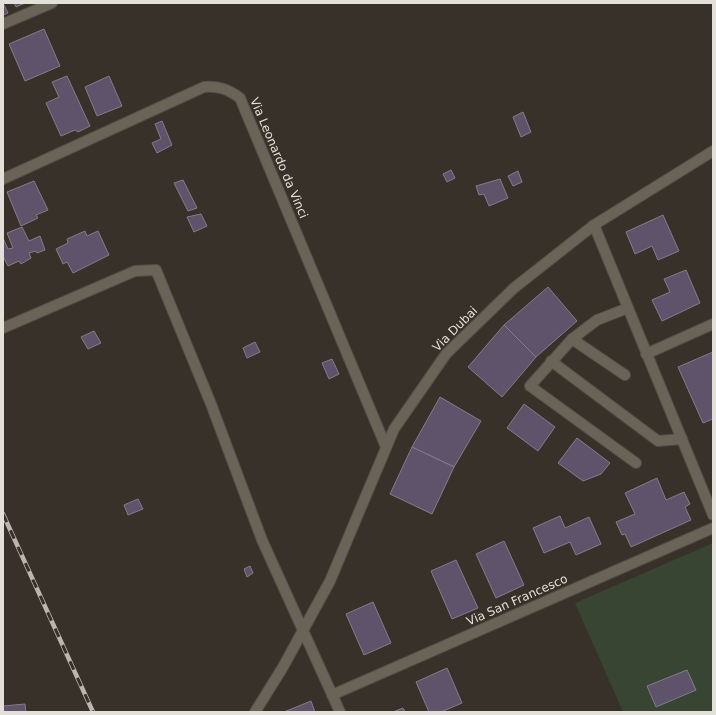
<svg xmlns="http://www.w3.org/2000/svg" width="716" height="715" font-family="'DejaVu Sans',sans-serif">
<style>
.green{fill:#374532}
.building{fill:#5f536c;stroke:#827d88}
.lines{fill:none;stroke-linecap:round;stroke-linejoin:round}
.minor-casing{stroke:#534d45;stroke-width:12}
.minor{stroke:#696358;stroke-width:10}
.rail-casing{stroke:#bab5af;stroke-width:4.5}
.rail{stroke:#383129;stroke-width:3;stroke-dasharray:9;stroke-linecap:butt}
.labels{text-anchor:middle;stroke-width:3;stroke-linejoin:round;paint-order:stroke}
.street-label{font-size:12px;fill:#e3dfd9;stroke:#383129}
</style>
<rect width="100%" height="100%" fill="#383129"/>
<polygon class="green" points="713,543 713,712 623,712 575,603"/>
<g class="building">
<polygon points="3,3 8,13 3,15"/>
<polygon points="14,3 25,3 16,7"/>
<polygon points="44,29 60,66 25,81 9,44"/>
<polygon points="67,76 90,126 78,132 75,130 61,136 46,103 59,97 52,82"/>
<polygon points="109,76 122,106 97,116 85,87"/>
<polygon points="523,112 531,132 521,137 513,117"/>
<polygon points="162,121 172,145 157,153 152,143 161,139 155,124"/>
<polygon points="451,170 455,178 447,182 443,174"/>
<polygon points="518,171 522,182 513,186 508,176"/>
<polygon points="500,179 508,198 489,206 484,194 479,195 476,186"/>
<polygon points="183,180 197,208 188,211 174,183"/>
<polygon points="34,181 48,210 36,215 38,218 21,226 7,192"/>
<polygon points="201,214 207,226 194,232 187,217"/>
<polygon points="663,215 679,251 658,260 652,246 635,254 626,232"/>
<polygon points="22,227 29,241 40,236 45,250 37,253 36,251 29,253 31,258 21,264 19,261 8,266 3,256 3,238 8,249 13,248 7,233"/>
<polygon points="85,231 87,236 98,231 109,255 73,273 67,262 63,264 56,249 68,243 67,239"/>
<polygon points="686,270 700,303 662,321 652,300 670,292 664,279"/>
<polygon points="548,287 577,321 536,357 504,325"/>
<polygon points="504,325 536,357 502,397 468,367"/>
<polygon points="94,331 101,343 88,349 81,337"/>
<polygon points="255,342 260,352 247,358 243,348"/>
<polygon points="713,352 713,419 703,423 678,367"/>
<polygon points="332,359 339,374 329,379 322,363"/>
<polygon points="440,397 481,421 454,467 412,447"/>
<polygon points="524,404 555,427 538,451 507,428"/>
<polygon points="577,438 610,463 601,474 583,481 558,463"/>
<polygon points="412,447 454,467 432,514 390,494"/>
<polygon points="657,478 666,500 684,492 690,504 685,507 691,520 631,547 625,534 622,535 616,522 635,514 625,493"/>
<polygon points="138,499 143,509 128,515 124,505"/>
<polygon points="560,516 565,528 589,517 601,544 576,555 570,542 544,553 533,528"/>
<polygon points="504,541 524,585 496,598 476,554"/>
<polygon points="456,560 478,608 452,619 431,571"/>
<polygon points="250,566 253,573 247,577 244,569"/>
<polygon points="373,602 391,643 364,655 346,614"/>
<polygon points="447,668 462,703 441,712 429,712 416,682"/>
<polygon points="687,670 696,690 656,707 647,686"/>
<polygon points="311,701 315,712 284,712"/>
<polygon points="25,704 26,712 3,712 3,706"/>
<polygon points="403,708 405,712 393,712"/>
</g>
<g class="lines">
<defs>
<g id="minor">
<polyline points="3,24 52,3"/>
<path d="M 3,179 L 204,87 C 219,86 228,89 240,98 L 386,447"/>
<polyline points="594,225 713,515"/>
<polyline points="628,308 597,320 572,339 530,386 636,463"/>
<polyline points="3,328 135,271 156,270 211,404 262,540 340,712"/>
<polyline points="572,339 625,375"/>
<polyline points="646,354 713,324"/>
<polyline points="551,361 658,441 682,439"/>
<polyline points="332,695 713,528"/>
<polyline points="255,712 283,667 330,581 394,429 446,354 514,288 594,225 713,151"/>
</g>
</defs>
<use href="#minor" class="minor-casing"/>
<use href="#minor" class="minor"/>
<defs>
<polyline id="rail" points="3,514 93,712"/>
</defs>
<use href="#rail" class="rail-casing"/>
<use href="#rail" class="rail"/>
</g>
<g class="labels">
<g class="street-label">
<text transform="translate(279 158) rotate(67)" y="4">Via Leonardo da Vinci</text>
<text transform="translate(455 329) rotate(-45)" y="4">Via Dubai</text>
<text transform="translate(517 600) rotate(-24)" y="4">Via San Francesco</text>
</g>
</g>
<rect width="716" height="715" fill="none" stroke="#e3dfd9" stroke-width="8"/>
</svg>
